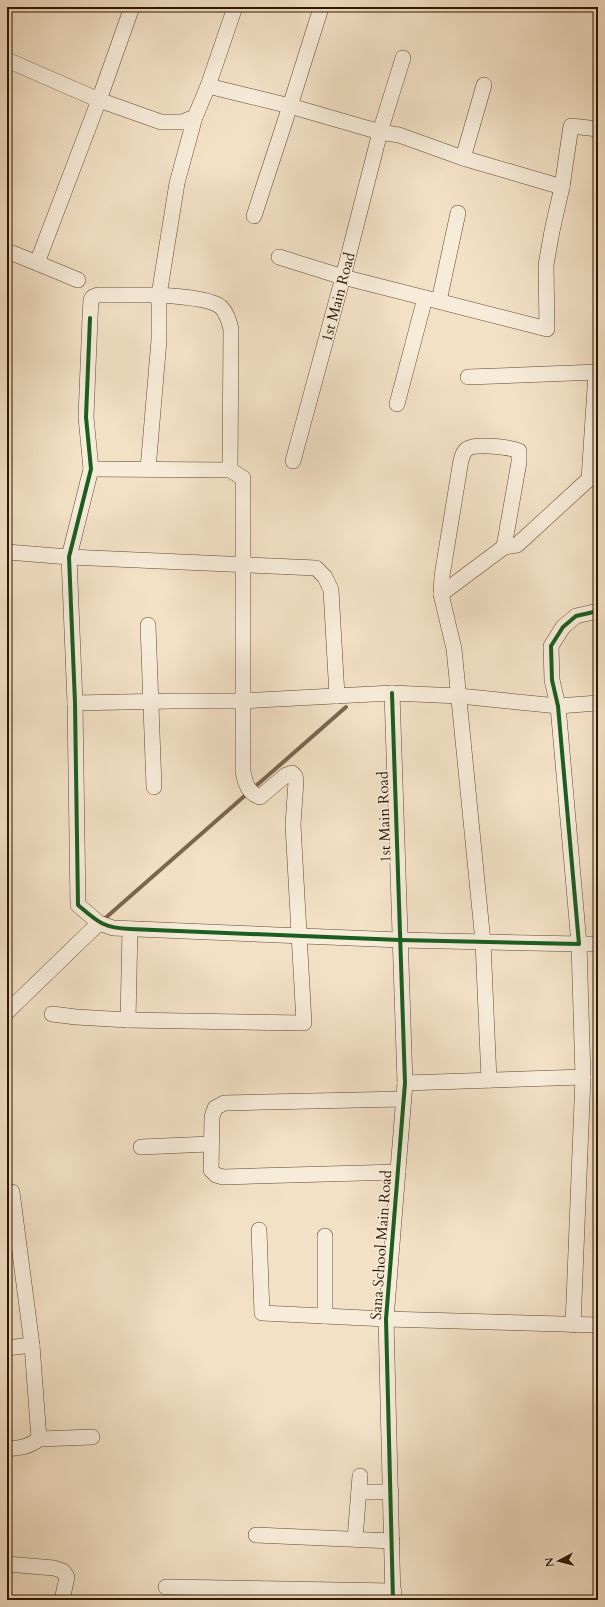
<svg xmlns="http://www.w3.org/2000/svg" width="605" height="1607" font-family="Cardo,serif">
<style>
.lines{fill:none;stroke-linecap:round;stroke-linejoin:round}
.stream{stroke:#7b664f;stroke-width:4}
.minor-casing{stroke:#5e4932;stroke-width:16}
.minor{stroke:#f7ecda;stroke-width:15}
.cycleway-casing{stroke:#f7ecda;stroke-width:6}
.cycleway{stroke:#1b5e20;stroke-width:4}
.labels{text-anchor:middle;stroke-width:3;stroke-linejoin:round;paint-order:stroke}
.street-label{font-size:15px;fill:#2c1600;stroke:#f7ecda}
</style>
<rect width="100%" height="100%" fill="#f3e1c6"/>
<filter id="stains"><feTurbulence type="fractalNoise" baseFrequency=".005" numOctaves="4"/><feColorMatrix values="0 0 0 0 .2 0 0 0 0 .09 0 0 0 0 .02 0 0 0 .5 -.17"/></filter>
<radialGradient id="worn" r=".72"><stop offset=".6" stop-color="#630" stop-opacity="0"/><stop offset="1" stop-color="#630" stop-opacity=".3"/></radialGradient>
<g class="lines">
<polyline class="stream" points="102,921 346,707"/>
<defs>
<g id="minor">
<polyline points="7,60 99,100 161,122 182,122 195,117 208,86 290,106 380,132 399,135 463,158 562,187 571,126 598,129"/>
<polyline points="208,86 235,7"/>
<path d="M 195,117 L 177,183 L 159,295 C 173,296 211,298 221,307 C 227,313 229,321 231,329 L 230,470"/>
<polyline points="463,158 484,85"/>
<polyline points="254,216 290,106 320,11"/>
<polyline points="7,251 37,263 78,280"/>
<polyline points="279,257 343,277 547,329 546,265 552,231 562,187"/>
<polyline points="37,263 99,100 132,7"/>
<polyline points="439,301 458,213"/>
<polyline points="468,377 598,372"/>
<polyline points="397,404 425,298"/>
<polyline points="293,461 343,277 380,132 403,58"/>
<path d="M 91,469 L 230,470 L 243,478 L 243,771 C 245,783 248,793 260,797 L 286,775 L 292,773 L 295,776 L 296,781 L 293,825 L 304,1023 L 128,1020 L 130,929"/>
<polyline points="148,469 159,340 159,295 98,295 93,297 91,300 90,318 86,417 91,469 69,557 75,703 78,905 99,923 113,928 400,940 579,944 558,706 552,680 551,646 563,627 576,616 598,611"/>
<polyline points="7,552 69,557 316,568 325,577 331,590 337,696"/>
<polyline points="441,594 504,547 517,545 589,479 596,373"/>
<polyline points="148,625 154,787"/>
<polyline points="392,693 405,1083 386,1319 393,1600"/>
<polyline points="75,703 171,701 242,701 392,693 459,696 558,706 598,703"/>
<polyline points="7,1012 99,923"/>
<polyline points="52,1014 76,1017 128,1020"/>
<path d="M 489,1080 L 483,942 L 454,649 L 441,594 L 442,576 L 460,466 C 461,460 462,453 467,449 C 476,443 509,447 519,451 L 519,462 L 504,547"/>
<polyline points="405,1083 583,1077 579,944 598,944"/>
<polyline points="141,1147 210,1144"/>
<polyline points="398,1172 223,1177 216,1175 211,1170 212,1117 215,1108 224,1103 403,1099"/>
<polyline points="12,1192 32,1345 39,1439 92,1437"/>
<polyline points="259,1230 262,1313 386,1319 598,1325"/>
<polyline points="325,1316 325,1236"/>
<polyline points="573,1325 583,1077"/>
<polyline points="7,1348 32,1345"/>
<path d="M 7,1449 C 20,1448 29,1447 39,1439"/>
<polyline points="359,1492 391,1492"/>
<polyline points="256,1535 392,1541"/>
<polyline points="355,1539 360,1476"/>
<polyline points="7,1564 54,1568 63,1571 67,1577 62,1600"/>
<polyline points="166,1587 394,1591"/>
</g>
</defs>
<use href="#minor" class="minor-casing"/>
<use href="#minor" class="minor"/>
<defs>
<g id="cycleway">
<path d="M 90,318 L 86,417 L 91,469 L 69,557 L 75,703 L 78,905 C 98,922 103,928 130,929 L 400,940 L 579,944 L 558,706 L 552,680 L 551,646 L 563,627 L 576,616 L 598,611"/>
<polyline points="392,693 405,1083 386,1319 393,1600"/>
</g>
</defs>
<use href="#cycleway" class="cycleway-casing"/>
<use href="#cycleway" class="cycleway"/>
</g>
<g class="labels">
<g class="street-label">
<text transform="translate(338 297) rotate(-75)" y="5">1st Main Road</text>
<text transform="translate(384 817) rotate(-92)" y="5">1st Main Road</text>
<text transform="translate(381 1245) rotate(-86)" y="5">Sana School Main Road</text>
</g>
</g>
<rect width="605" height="1607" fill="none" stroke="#f3e1c6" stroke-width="24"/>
<rect x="8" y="8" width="589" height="1591" fill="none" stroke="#2c1600" stroke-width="2"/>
<rect x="12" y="12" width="581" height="1583" fill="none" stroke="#2c1600"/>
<g transform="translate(559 1561) rotate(263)" stroke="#f7ecda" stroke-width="3" paint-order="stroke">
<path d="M0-3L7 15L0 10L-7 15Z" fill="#2c1600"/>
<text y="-6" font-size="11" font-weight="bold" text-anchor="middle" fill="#2c1600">N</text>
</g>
<rect width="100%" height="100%" filter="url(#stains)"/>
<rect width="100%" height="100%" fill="url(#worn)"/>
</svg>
